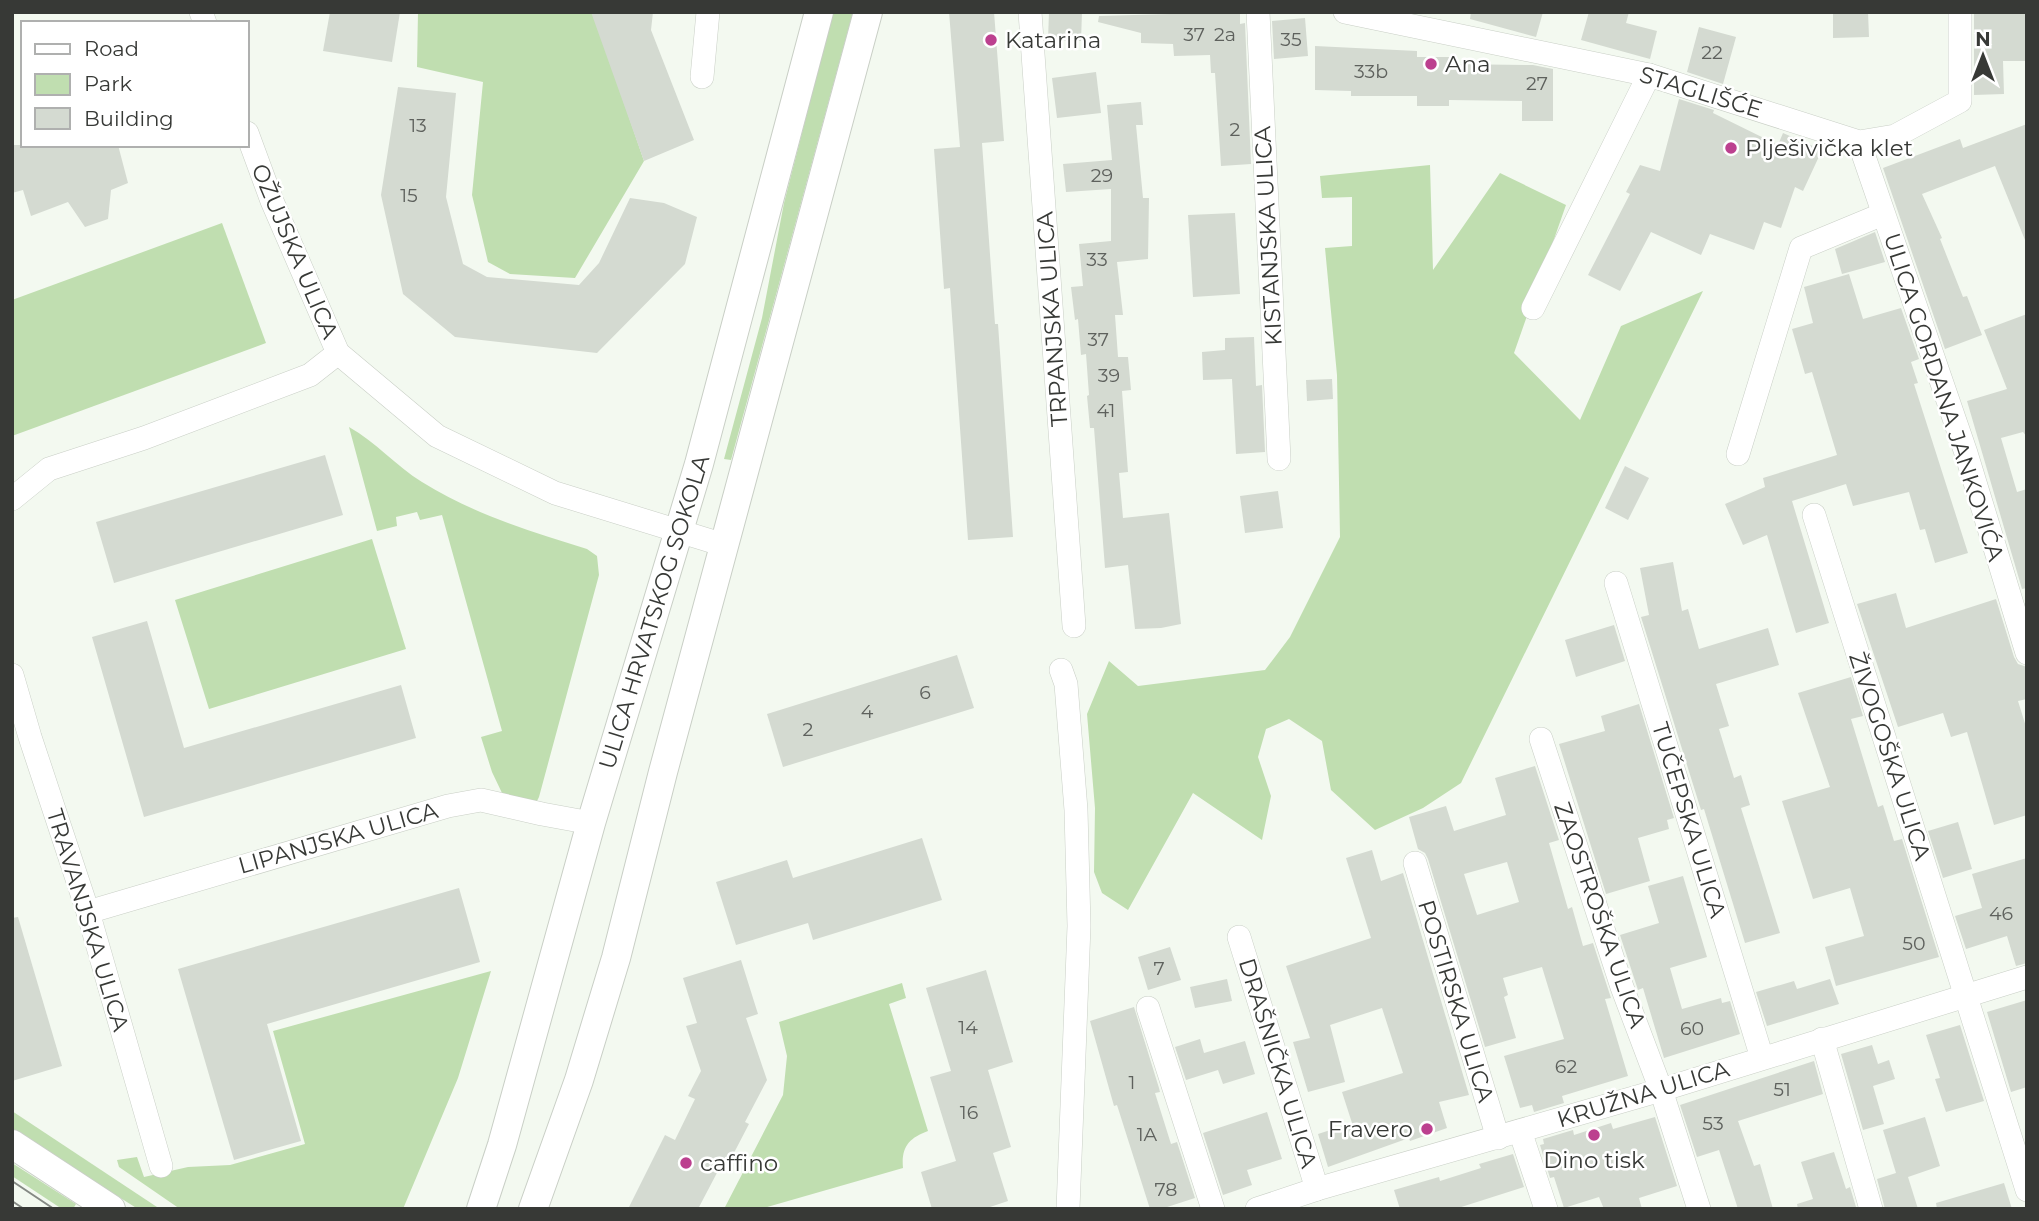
<svg xmlns="http://www.w3.org/2000/svg" width="2039" height="1221" font-family="Montserrat,sans-serif">
<style>
.green{fill:#c0deb0}
.building{fill:#d4dad1;fill-rule:evenodd}
.lines{fill:none;stroke-linecap:round;stroke-linejoin:round}
.minor-casing{stroke:#c9cfc6;stroke-width:24}
.tertiary-casing{stroke:#c9cfc6;stroke-width:30}
.minor{stroke:#fff;stroke-width:23}
.tertiary{stroke:#fff;stroke-width:28}
.tram{stroke:#858984;stroke-width:2}
.poi-dot{fill:#bc408f;stroke:#fff;stroke-width:2.5}
.labels{text-anchor:middle;stroke-width:5;stroke-linejoin:round;paint-order:stroke}
.number-label{font-size:19px;fill:#5e615d}
.poi-label{font-size:23px;fill:#373936;stroke:#fff;text-anchor:start}
.street-label{font-size:23px;fill:#373936;stroke:#fff}
</style>
<rect width="100%" height="100%" fill="#f3f9f0"/>
<g class="green">
<polygon points="418,12 593,12 644,161 575,278 510,274 488,262 472,195 483,82 417,67"/>
<polygon points="833,12 853,12 731,460 724,459 762,318 784,203"/>
<polygon points="1430,165 1433,270 1500,173 1566,205 1514,353 1580,420 1621,326 1703,291 1461,783 1423,808 1375,830 1331,790 1322,741 1289,719 1266,729 1258,757 1271,796 1262,840 1193,793 1128,910 1102,893 1094,872 1095,808 1087,714 1109,661 1138,686 1265,670 1290,637 1340,537 1337,375 1325,248 1352,246 1352,197 1322,198 1320,176"/>
<polygon points="222,223 266,343 12,436 12,300"/>
<path d="M 349,427 C 376,442 396,466 422,482 C 473,514 530,531 587,549 L 597,556 L 599,575 L 539,797 L 535,805 L 502,793 L 492,772 L 481,737 L 502,731 L 442,515 L 420,520 L 417,512 L 396,517 L 397,526 L 377,531 Z"/>
<polygon points="372,539 406,649 209,709 175,600"/>
<polygon points="491,971 458,1078 403,1209 180,1209 119,1167 117,1160 137,1157 144,1177 188,1167 230,1165 305,1144 273,1031"/>
<path d="M 902,983 L 906,998 L 889,1004 L 928,1131 C 909,1138 901,1147 903,1168 L 760,1209 L 724,1209 L 783,1095 L 787,1056 L 779,1022 Z"/>
<polygon points="12,1111 160,1209 138,1209 22,1136 12,1129"/>
<polygon points="12,1163 76,1204 73,1209 62,1209 12,1176"/>
</g>
<g class="building">
<polygon points="330,12 400,12 392,62 323,51"/>
<polygon points="591,12 653,12 651,30 694,140 644,161"/>
<polygon points="949,12 994,12 1004,141 982,143 995,324 998,324 1013,537 968,540 950,288 944,289 934,149 960,147"/>
<polygon points="1049,12 1082,12 1081,41 1048,40"/>
<polygon points="1240,12 1240,24 1245,23 1251,164 1221,166 1215,73 1211,73 1210,55 1174,56 1173,44 1141,43 1141,33 1098,22 1099,16"/>
<polygon points="1471,12 1543,12 1536,37 1470,19"/>
<polygon points="1589,12 1629,12 1626,23 1657,31 1650,59 1581,40"/>
<polygon points="1833,12 1868,12 1869,37 1833,38"/>
<polygon points="1974,12 2027,12 2027,61 2003,61 2004,94 1974,95"/>
<polygon points="1305,18 1308,56 1274,59 1272,21"/>
<polygon points="1699,27 1736,37 1723,84 1687,72"/>
<polygon points="1315,46 1417,51 1417,57 1450,57 1450,64 1533,65 1553,69 1553,121 1522,121 1522,101 1449,100 1449,106 1417,106 1417,96 1351,96 1351,91 1315,90"/>
<polygon points="1096,72 1101,113 1057,118 1052,78"/>
<polygon points="398,87 456,93 446,197 463,264 487,277 579,285 599,263 630,198 664,203 697,217 685,264 597,353 455,337 403,294 381,195"/>
<polygon points="1679,99 1714,110 1713,113 1778,145 1783,133 1822,150 1803,191 1795,187 1781,228 1764,222 1754,250 1710,234 1701,255 1651,232 1620,291 1588,275 1630,194 1626,192 1640,165 1660,171"/>
<polygon points="1141,102 1143,125 1136,125 1143,198 1149,198 1148,259 1117,262 1123,315 1115,315 1118,357 1128,357 1131,390 1122,391 1128,472 1119,473 1123,518 1169,513 1181,624 1161,628 1135,629 1128,565 1105,568 1094,428 1090,428 1087,396 1089,395 1086,354 1081,355 1078,319 1075,320 1071,287 1083,286 1079,244 1111,241 1111,189 1066,192 1063,164 1112,160 1107,105"/>
<polygon points="2027,124 2027,245 1995,166 1922,194 1942,238 1940,239 1963,297 1967,296 1982,335 1945,349 1883,168 1960,139 1963,148"/>
<polygon points="12,145 118,145 128,183 111,190 108,219 85,227 68,202 31,216 23,190 12,193"/>
<polygon points="1235,213 1240,294 1193,297 1188,215"/>
<polygon points="1875,232 1885,262 1842,274 1835,249"/>
<polygon points="1849,274 1863,319 1901,308 1919,359 1911,362 1918,383 1914,384 1968,553 1935,563 1925,529 1920,530 1909,492 1853,506 1846,484 1792,501 1829,623 1796,633 1767,535 1743,545 1725,504 1765,487 1763,478 1837,455 1812,372 1805,374 1792,329 1813,323 1804,287"/>
<polygon points="2027,314 2027,437 2023,432 2001,438 2017,492 2027,489 2027,588 2022,589 1967,401 2007,389 1984,330"/>
<polygon points="1254,337 1256,386 1262,385 1265,452 1236,454 1232,379 1203,380 1202,352 1225,350 1225,338"/>
<polygon points="1332,379 1333,399 1307,401 1306,380"/>
<polygon points="325,455 343,515 114,583 96,522"/>
<polygon points="1625,466 1649,478 1628,520 1605,508"/>
<polygon points="1278,491 1283,528 1245,533 1240,496"/>
<polygon points="1673,562 1682,611 1688,609 1699,649 1768,628 1779,665 1716,684 1729,726 1719,729 1734,778 1741,775 1750,805 1741,808 1780,933 1745,943 1704,809 1701,810 1641,617 1649,615 1640,568"/>
<polygon points="1896,593 1906,628 1996,599 2014,657 2018,664 2027,667 2027,699 2018,701 2027,730 2027,815 1994,825 1967,732 1951,737 1943,713 1898,727 1857,604"/>
<polygon points="147,621 184,748 401,685 416,738 144,817 92,637"/>
<polygon points="1614,625 1625,661 1576,677 1565,640"/>
<polygon points="957,655 974,708 783,767 767,714"/>
<polygon points="1851,677 1863,716 1851,719 1878,807 1883,805 1894,841 1902,839 1939,957 1836,986 1825,947 1864,936 1850,888 1813,899 1782,801 1830,787 1798,693"/>
<polygon points="1639,704 1674,818 1667,820 1669,829 1638,838 1650,881 1606,894 1559,744 1605,731 1601,716"/>
<path d="M 1535,766 L 1559,840 L 1549,843 L 1568,909 L 1572,907 L 1583,946 L 1593,943 L 1611,998 L 1605,999 L 1628,1076 L 1562,1096 L 1564,1103 L 1534,1112 L 1532,1105 L 1520,1108 L 1504,1056 L 1564,1039 L 1542,967 L 1503,978 L 1508,995 L 1504,997 L 1516,1038 L 1485,1047 L 1428,859 L 1425,853 L 1418,849 L 1409,817 L 1446,806 L 1454,831 L 1506,815 L 1495,778 ZM 1507,862 L 1519,902 L 1477,915 L 1464,874 Z"/>
<polygon points="1958,822 1972,869 1943,878 1928,831"/>
<polygon points="922,838 942,900 813,940 808,923 736,945 716,882 787,860 793,878"/>
<polygon points="1372,850 1381,881 1403,873 1469,1095 1439,1102 1447,1128 1410,1141 1409,1138 1328,1167 1318,1134 1352,1123 1342,1092 1403,1073 1382,1008 1330,1025 1345,1082 1308,1092 1293,1042 1310,1038 1286,966 1371,938 1346,858"/>
<polygon points="2027,858 2027,963 2016,966 2007,936 1966,949 1955,916 1982,908 1972,874"/>
<polygon points="1683,876 1707,957 1670,968 1682,1009 1721,998 1722,1003 1730,1001 1740,1034 1664,1058 1643,988 1638,990 1620,935 1659,923 1648,886"/>
<polygon points="459,888 480,962 267,1024 301,1141 234,1160 178,969"/>
<polygon points="18,917 62,1066 12,1081 12,918"/>
<polygon points="1170,947 1181,980 1148,990 1138,957"/>
<polygon points="741,960 758,1014 746,1018 767,1080 745,1122 749,1124 724,1172 719,1169 698,1209 628,1209 665,1135 675,1140 695,1099 688,1096 701,1071 686,1026 697,1023 683,978"/>
<polygon points="986,970 1013,1062 988,1070 1011,1147 993,1153 1008,1201 984,1209 932,1209 921,1172 956,1161 930,1077 951,1071 926,988"/>
<polygon points="1227,979 1232,1001 1195,1008 1190,987"/>
<polygon points="1830,979 1839,1004 1767,1026 1756,992 1794,981 1797,989"/>
<polygon points="2027,1000 2027,1087 2011,1092 1987,1012"/>
<polygon points="1134,1007 1159,1088 1160,1092 1155,1093 1171,1144 1177,1142 1195,1198 1161,1209 1150,1209 1117,1105 1114,1106 1090,1021"/>
<polygon points="1960,1025 1984,1101 1946,1112 1935,1079 1940,1078 1926,1035"/>
<polygon points="1200,1039 1204,1053 1245,1041 1255,1074 1223,1084 1218,1070 1186,1080 1175,1047"/>
<polygon points="1872,1045 1878,1064 1889,1060 1895,1079 1873,1086 1884,1124 1863,1130 1841,1054"/>
<polygon points="1814,1061 1823,1094 1738,1121 1754,1166 1760,1164 1773,1209 1738,1209 1719,1150 1697,1157 1680,1105"/>
<polygon points="1267,1112 1282,1159 1247,1170 1252,1185 1223,1195 1203,1133"/>
<polygon points="1655,1117 1677,1186 1639,1198 1642,1209 1604,1209 1599,1197 1564,1208 1554,1177 1550,1178 1540,1145 1544,1144 1543,1139 1573,1130 1574,1135 1611,1123 1613,1129"/>
<polygon points="1925,1117 1940,1166 1908,1177 1918,1209 1885,1209 1877,1179 1896,1173 1883,1130"/>
<polygon points="1834,1152 1846,1189 1850,1187 1856,1207 1798,1209 1797,1204 1813,1199 1801,1162"/>
<polygon points="1513,1154 1524,1187 1455,1209 1400,1209 1394,1190 1439,1177 1440,1181 1481,1168 1479,1164"/>
<polygon points="2004,1183 2012,1209 1937,1209 1936,1203"/>
</g>
<g class="lines">
<defs>
<g id="minor">
<polyline points="201,12 205,23"/>
<polyline points="1030,12 1074,626"/>
<polyline points="1258,12 1279,459"/>
<polyline points="1345,12 1649,75 1859,142 1895,136 1960,101 1960,12"/>
<polyline points="702,77 708,12"/>
<polyline points="247,133 272,201 338,353 437,436 555,493 724,545"/>
<polyline points="1859,142 1966,453 2027,653"/>
<polyline points="1533,308 1649,75"/>
<polyline points="1738,454 1801,248 1883,214"/>
<polyline points="12,499 49,469 144,438 310,375 338,353"/>
<polyline points="1814,515 2027,1190"/>
<polyline points="1616,583 1762,1058"/>
<polyline points="1061,670 1066,684 1076,810 1079,926 1068,1209"/>
<polyline points="12,675 30,737 88,912 161,1166"/>
<polyline points="1541,739 1622,987 1661,1090 1699,1209"/>
<polyline points="1415,863 1498,1138"/>
<polyline points="88,912 448,806 481,800 542,814 591,823"/>
<polyline points="1239,937 1317,1189"/>
<polyline points="1148,1008 1213,1209"/>
<polyline points="1822,1039 1871,1209"/>
<polyline points="1520,1131 1546,1209"/>
<polyline points="1257,1209 1317,1189 1661,1090 2027,977"/>
</g>
<g id="tertiary">
<polyline points="12,1144 111,1209"/>
<polyline points="481,1209 502,1145 591,823 699,464 819,12"/>
<polyline points="533,1209 579,1080 616,958 663,772 868,12"/>
</g>
</defs>
<use href="#minor" class="minor-casing"/>
<use href="#tertiary" class="tertiary-casing"/>
<use href="#minor" class="minor"/>
<use href="#tertiary" class="tertiary"/>
<g class="tram">
<polyline points="12,1181 54,1209"/>
<polyline points="12,1201 24,1209"/>
</g>
</g>
<g class="poi-dot">
<circle cx="991" cy="40" r="7"/>
<circle cx="1431" cy="64" r="7"/>
<circle cx="1731" cy="148" r="7"/>
<circle cx="1427" cy="1129" r="7"/>
<circle cx="1594" cy="1135" r="7"/>
<circle cx="686" cy="1163" r="7"/>
</g>
<g class="labels">
<g class="number-label">
<text x="1194" y="41">37</text>
<text x="1225" y="41">2a</text>
<text x="1291" y="46">35</text>
<text x="1712" y="59">22</text>
<text x="1371" y="78">33b</text>
<text x="1537" y="90">27</text>
<text x="418" y="132">13</text>
<text x="1235" y="136">2</text>
<text x="1102" y="182">29</text>
<text x="409" y="202">15</text>
<text x="1097" y="266">33</text>
<text x="1098" y="346">37</text>
<text x="1109" y="382">39</text>
<text x="1106" y="417">41</text>
<text x="925" y="699">6</text>
<text x="867" y="718">4</text>
<text x="808" y="736">2</text>
<text x="2001" y="920">46</text>
<text x="1914" y="950">50</text>
<text x="1159" y="975">7</text>
<text x="968" y="1034">14</text>
<text x="1692" y="1035">60</text>
<text x="1566" y="1073">62</text>
<text x="1132" y="1089">1</text>
<text x="1782" y="1096">51</text>
<text x="969" y="1119">16</text>
<text x="1713" y="1130">53</text>
<text x="1147" y="1141">1A</text>
<text x="1166" y="1196">78</text>
</g>
<g class="poi-label">
<text x="1005" y="48">Katarina</text>
<text x="1445" y="72">Ana</text>
<text x="1745" y="156">Plješivička klet</text>
<text x="1413" y="1137" text-anchor="end">Fravero</text>
<text x="1594" y="1168" text-anchor="middle">Dino tisk</text>
<text x="700" y="1171">caffino</text>
</g>
<g class="street-label">
<text transform="translate(1701 92) rotate(17)" y="8">STAGLIŠĆE</text>
<text transform="translate(1268 236) rotate(-93)" y="8">KISTANJSKA ULICA</text>
<text transform="translate(295 251) rotate(67)" y="8">OŽUJSKA ULICA</text>
<text transform="translate(1052 319) rotate(-94)" y="8">TRPANJSKA ULICA</text>
<text transform="translate(1944 397) rotate(72)" y="8">ULICA GORDANA JANKOVIĆA</text>
<text transform="translate(654 612) rotate(-73)" y="8">ULICA HRVATSKOG SOKOLA</text>
<text transform="translate(1890 756) rotate(72)" y="8">ŽIVOGOŠKA ULICA</text>
<text transform="translate(1689 820) rotate(73)" y="8">TUČEPSKA ULICA</text>
<text transform="translate(338 838) rotate(-16)" y="8">LIPANJSKA ULICA</text>
<text transform="translate(1600 915) rotate(71)" y="8">ZAOSTROŠKA ULICA</text>
<text transform="translate(88 920) rotate(73)" y="8">TRAVANJSKA ULICA</text>
<text transform="translate(1456 1001) rotate(73)" y="8">POSTIRSKA ULICA</text>
<text transform="translate(1278 1063) rotate(73)" y="8">DRAŠNIČKA ULICA</text>
<text transform="translate(1643 1094) rotate(-17)" y="8">KRUŽNA ULICA</text>
</g>
</g>
<rect width="2039" height="1221" fill="none" stroke="#373936" stroke-width="28"/>
<rect x="21" y="21" width="228" height="126" fill="#ffffff" stroke="#afb0af" stroke-width="2"/>
<rect x="35" y="44" width="35" height="10" fill="#ffffff" stroke="#afb0af" stroke-width="2"/>
<text x="84" y="56" font-size="21" fill="#373936">Road</text>
<rect x="35" y="74" width="35" height="21" fill="#c0deb0" stroke="#afb0af" stroke-width="2"/>
<text x="84" y="91" font-size="21" fill="#373936">Park</text>
<rect x="35" y="108" width="35" height="21" fill="#d4dad1" stroke="#afb0af" stroke-width="2"/>
<text x="84" y="126" font-size="21" fill="#373936">Building</text>
<g transform="translate(1983 56)" stroke="#ffffff" stroke-width="5" paint-order="stroke">
<path d="M0-5L12 26L0 18L-12 26Z" fill="#373936"/>
<text y="-10" font-size="19" font-weight="bold" text-anchor="middle" fill="#373936">N</text>
</g>
</svg>
